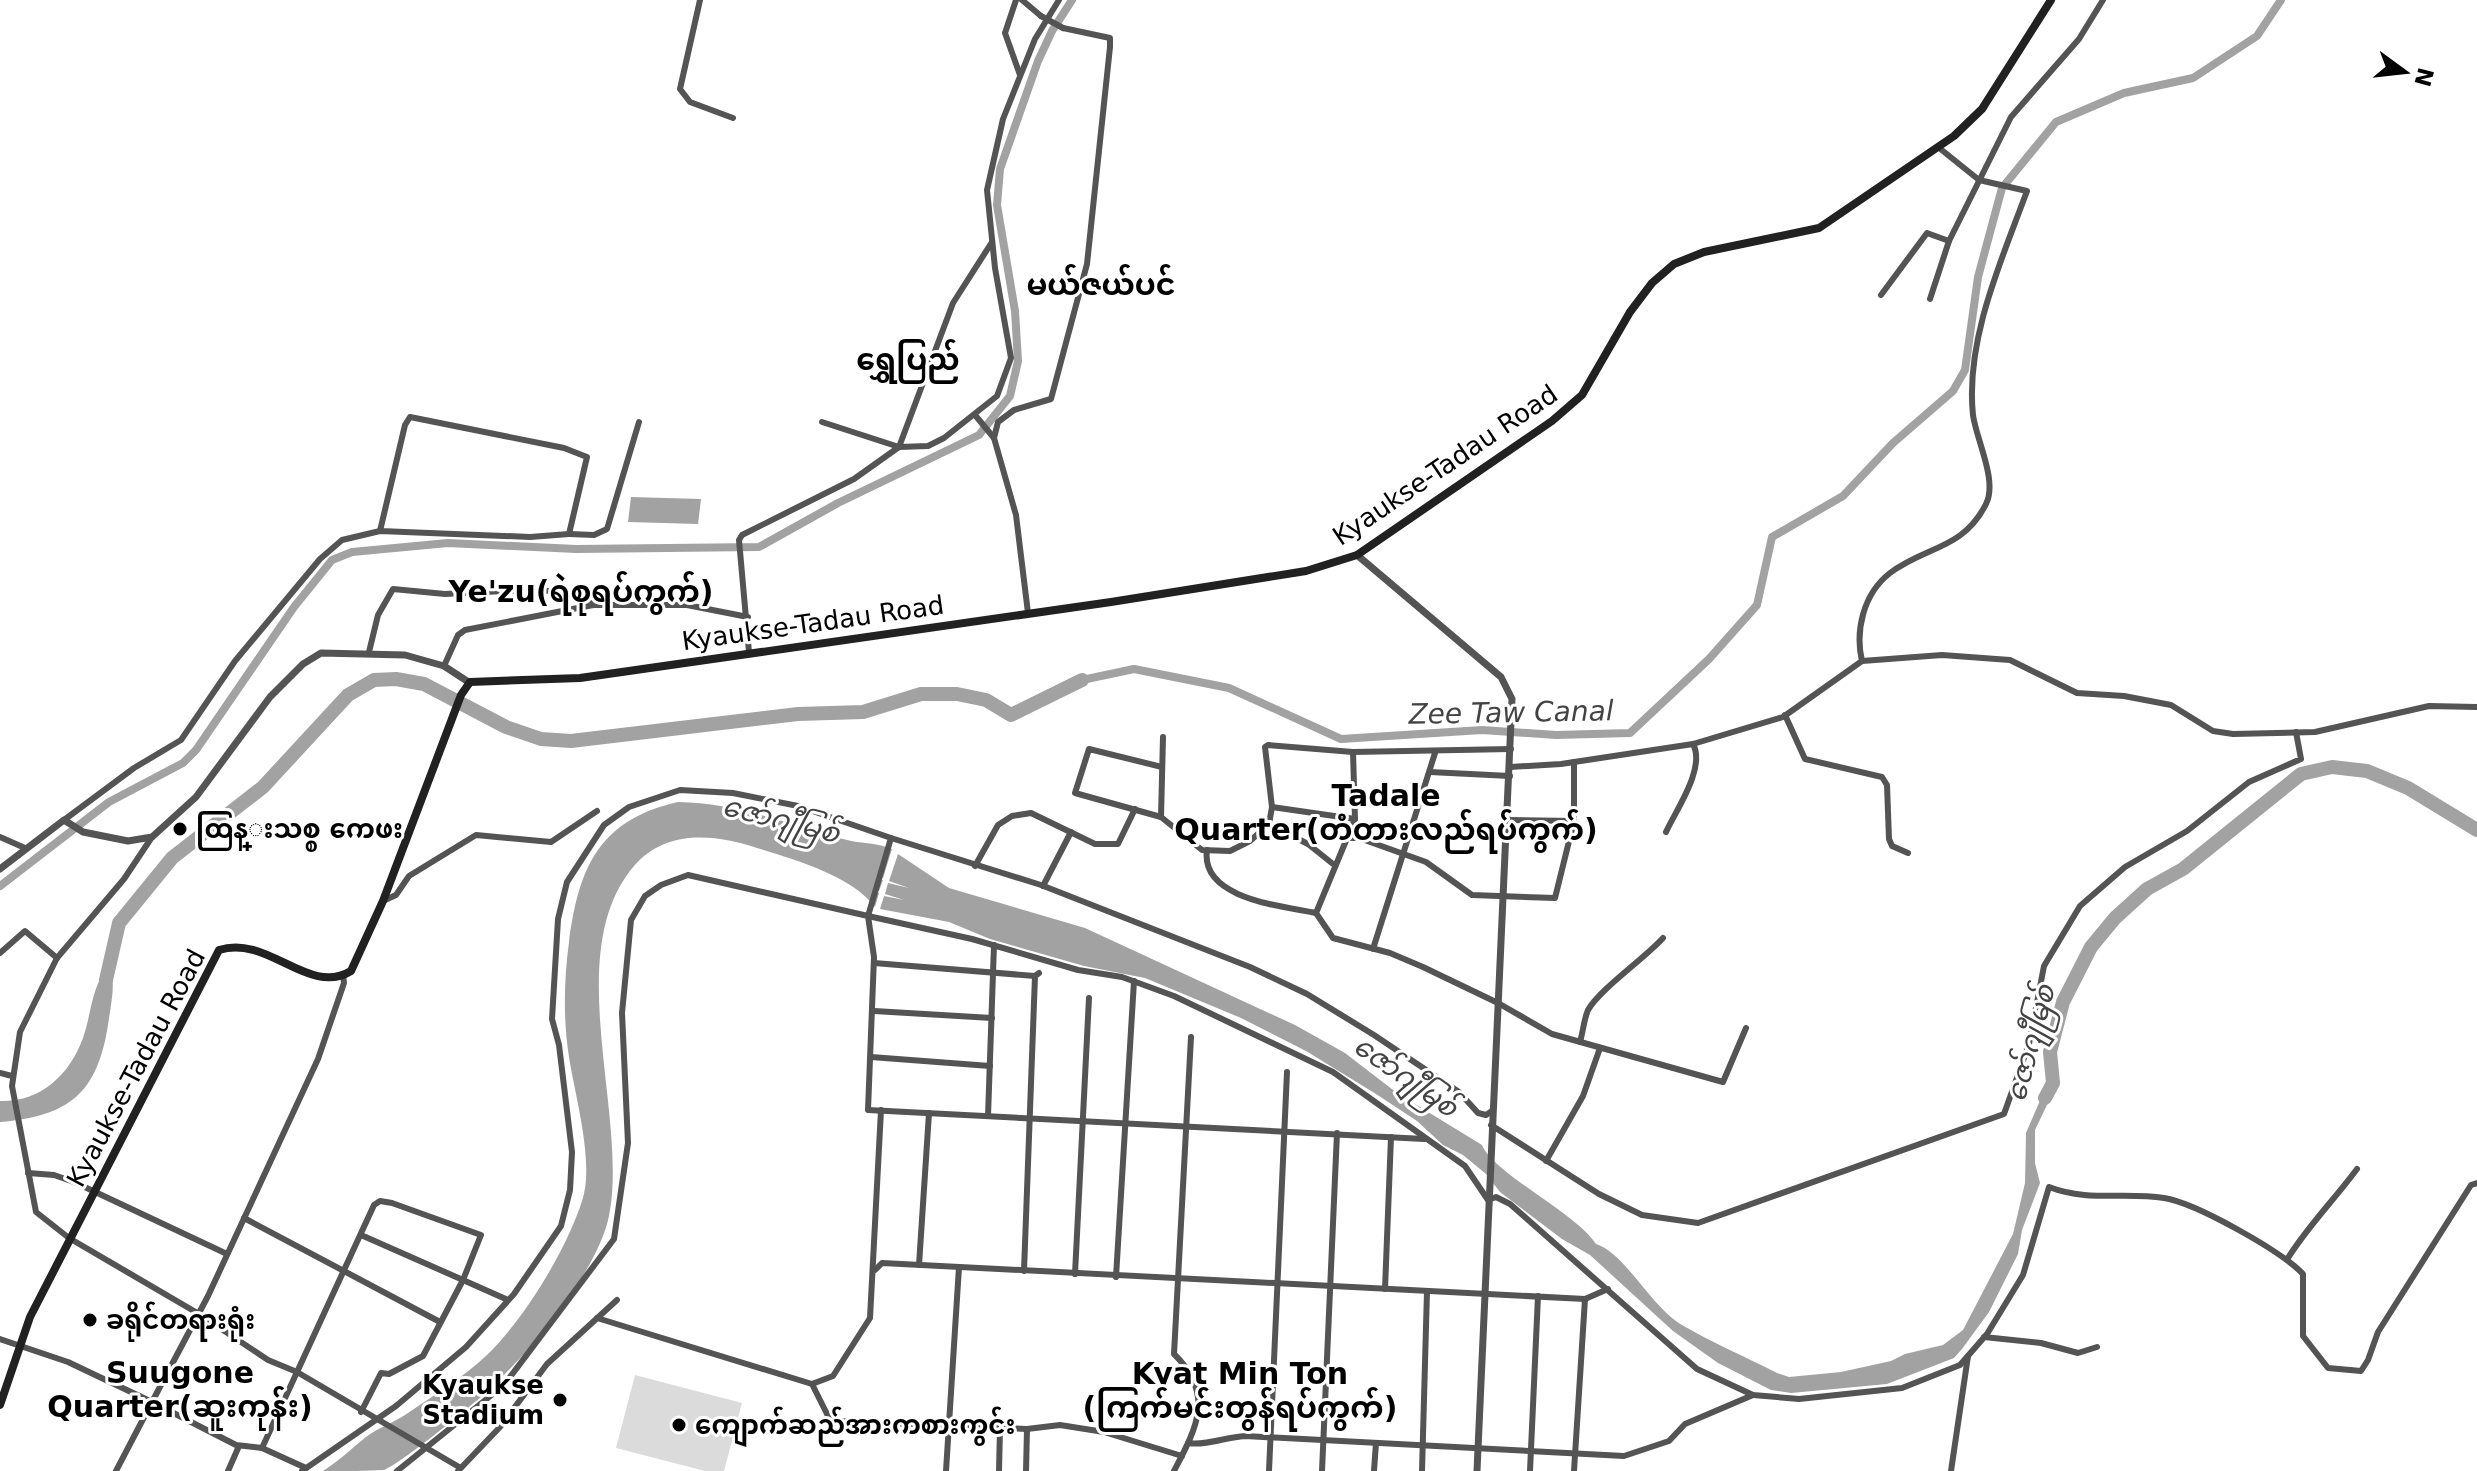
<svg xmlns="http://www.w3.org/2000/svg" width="2477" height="1471" font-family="'DejaVu Sans','Noto Sans Myanmar',sans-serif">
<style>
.green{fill:#dbdbdb}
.water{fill:#a2a2a2}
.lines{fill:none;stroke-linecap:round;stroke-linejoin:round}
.canal{stroke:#a2a2a2;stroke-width:8}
.river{stroke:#a2a2a2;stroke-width:14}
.minor{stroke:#545454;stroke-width:6}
.tertiary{stroke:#545454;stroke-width:7}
.secondary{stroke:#212121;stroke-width:8}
.minor-bridge{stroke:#545454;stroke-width:6}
.poi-dot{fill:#000;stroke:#fff;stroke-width:3}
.labels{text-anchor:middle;stroke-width:6;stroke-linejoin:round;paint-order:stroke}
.street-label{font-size:26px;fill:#000;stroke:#fff}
.poi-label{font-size:26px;font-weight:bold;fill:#000;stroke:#fff;text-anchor:start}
.water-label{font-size:28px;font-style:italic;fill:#434343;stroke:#fff}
.quarter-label{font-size:30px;font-weight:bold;fill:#000;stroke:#fff}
</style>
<rect width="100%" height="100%" fill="#fff"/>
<polygon class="green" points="635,1375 742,1403 724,1471 705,1471 616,1448"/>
<g class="water">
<polygon points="631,497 701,499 698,524 628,522"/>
<path d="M 678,802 C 736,803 788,824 843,839 C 859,844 876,842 892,849 L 883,878 L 878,879 L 883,880 L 879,891 L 875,890 L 879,893 L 875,907 C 851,875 794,860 757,848 C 715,834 666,829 634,866 C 560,952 629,1117 609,1216 C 597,1274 525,1358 481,1397 C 463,1412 403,1462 384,1470 C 368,1471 341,1471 323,1471 C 339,1461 352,1448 366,1437 C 379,1427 395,1422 408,1413 C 434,1395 464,1377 487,1355 C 524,1319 566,1251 582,1201 C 595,1164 575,1096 569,1057 C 563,1019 564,979 569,942 C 579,867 599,820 678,802 Z"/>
<path d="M 898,854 L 949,888 L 1085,928 L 1295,1025 L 1345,1053 L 1397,1093 L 1482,1145 C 1493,1173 1575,1212 1596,1244 C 1625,1253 1651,1307 1682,1325 C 1711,1342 1746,1357 1777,1373 L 1789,1377 L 1841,1372 L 1891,1361 L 1905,1354 L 1943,1345 L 1963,1330 L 2013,1234 L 2025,1183 L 2026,1133 L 2048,1082 L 2057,1084 L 2035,1130 L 2035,1163 L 2040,1183 L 2022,1230 L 2018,1254 L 1989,1312 L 1962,1349 L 1954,1358 L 1887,1384 L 1791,1393 L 1771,1390 L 1718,1363 L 1673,1331 L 1590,1255 L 1562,1239 L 1500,1192 L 1486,1174 L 1463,1155 L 1443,1145 L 1417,1121 L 1376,1094 L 1306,1051 L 1241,1018 L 1145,978 L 1084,966 L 990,939 L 949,922 L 880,909 L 884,896 L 904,900 L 885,894 L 888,883 L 909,888 L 889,881 Z"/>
<path d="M 110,964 C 116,985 111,1003 108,1025 C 97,1094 69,1116 0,1122 L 0,1101 C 40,1102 69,1076 83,1038 C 92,1012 91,986 110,964 Z"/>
</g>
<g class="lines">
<g class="canal">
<polyline points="1082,680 1134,669 1229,688 1341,739 1482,730 1556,735 1630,733 1709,659 1757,605 1772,537 1843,496 1893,443 1953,391 1965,370 1978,277 2002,188 2056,122 2124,93 2193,78 2257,36 2281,0"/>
<polyline points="0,886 109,802 183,763 196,750 294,607 332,560 352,552 448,543 576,549 759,547 838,503 979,435 1010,396 1018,361 1015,311 997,205 1000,169 1038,61 1052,31 1072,0"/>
</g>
<g class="river">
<polyline points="106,980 119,923 172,858 263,787 348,695 374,680 396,679 424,684 506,727 541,739 571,741 798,714 863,712 921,694 957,694 986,700 1011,715 1082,680"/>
<polyline points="2045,1098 2053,1083 2050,1052 2063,1002 2091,947 2115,918 2147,889 2183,869 2301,774 2332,767 2367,771 2408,788 2477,830"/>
</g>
<g class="minor">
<polyline points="700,0 680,89 690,102 733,118"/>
<polyline points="1016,0 1005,33 1020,75"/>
<polyline points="1022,0 1041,16"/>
<polyline points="1881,295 1927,233 1949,241"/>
<polyline points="1930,299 1949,241 2011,117 2079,39 2103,0"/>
<polyline points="975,415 994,438"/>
<polyline points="822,422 899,447 928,446 944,438 997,396 1011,358 995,268 987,190 1003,119 1035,39 1059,0"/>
<polyline points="569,534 594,535 607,529 639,422"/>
<polyline points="1028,613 1016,515 994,438 998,422 1014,410 1051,399 1087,264 1110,47 1110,38 1063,28"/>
<polyline points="369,652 378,615 393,589 445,594 526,590 576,592 593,605"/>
<polyline points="749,652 739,540 742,535 854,479 899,447 953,303 992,242"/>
<path d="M 1862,661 C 1855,631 1863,594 1890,573 C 1925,546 1963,550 1986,504 C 1998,481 1976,439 1973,415 C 1965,340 2002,259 2027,191 L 1979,180 L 1938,147"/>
<polyline points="444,666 458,635 465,630 593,605 687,605 748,617"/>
<polyline points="1785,715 1805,759 1882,777 1887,785 1889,839 1892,846 1908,853"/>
<polyline points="1353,752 1355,819 1316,913 1333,938 1390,953 1423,967 1498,1003 1552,1034 1723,1082 1746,1028"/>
<polyline points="1162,767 1089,749 1075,793 1161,817 1202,850 1230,851 1250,841 1269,824 1272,807 1265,747 1268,745 1353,752 1511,749"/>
<polyline points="1510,767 1561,764 1693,744 1783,717 1862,661 1942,655 2010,660 2077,693 2124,696 2171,705 2213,731 2233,734 2315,732 2429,706 2477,707"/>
<polyline points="1430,772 1510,776"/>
<polyline points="1272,807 1355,819"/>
<polyline points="1161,817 1163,737"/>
<polyline points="64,820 134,768 181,740 235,661 320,559 342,540 380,531 530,537 569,534 587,457 564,448 410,417 405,425 380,531"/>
<polyline points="1508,820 1574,821"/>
<polyline points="1269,824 1308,844 1333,864"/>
<path d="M 1666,832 C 1676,810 1706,768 1693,744"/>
<polyline points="0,837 25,848"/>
<polyline points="152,837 124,879 57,958 20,1032 12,1086 36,1212 69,1238 199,1314 268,1360 297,1372 459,1467"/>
<polyline points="891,838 1041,885 1250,967 1307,994 1374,1035 1459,1092 1478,1113 1486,1115 1492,1111"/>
<polyline points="1347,838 1359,838 1426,862 1472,895 1555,898 1574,821 1574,762"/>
<path d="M 1207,850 C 1200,899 1282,906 1316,913"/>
<polyline points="975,866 998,825 1012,816 1031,813 1095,844 1118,844 1135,809"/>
<polyline points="1043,886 1071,832"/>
<polyline points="383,901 396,895 409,876 476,835 551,842 597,811"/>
<polyline points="1373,949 1435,753"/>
<polyline points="0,953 25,931 57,958"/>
<polyline points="874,963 1035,976"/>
<polyline points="874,1011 992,1018"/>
<path d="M 1580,1042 C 1583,1032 1584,1019 1588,1010 C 1600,989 1644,959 1663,938"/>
<polyline points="871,1057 990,1066"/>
<polyline points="0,1073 12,1076"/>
<polyline points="988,1116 994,945"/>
<polyline points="1491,1125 1599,1194 1642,1215 1698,1223 2004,1114 2029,1044 2044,966 2080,906 2125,867 2187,831 2249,782 2301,759 2296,732"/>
<polyline points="1546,1161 1583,1096 1600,1048"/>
<polyline points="28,1173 54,1175 74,1182 227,1254"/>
<polyline points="244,1218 440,1322"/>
<polyline points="361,1235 463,1280 423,1356 389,1374 381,1373 361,1412"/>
<path d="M 2288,1258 C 2308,1226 2334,1200 2357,1169"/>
<polyline points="919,1265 929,1113"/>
<polyline points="875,1270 882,1263 1585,1299 1608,1289"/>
<polyline points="1024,1271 1035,976 1039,973"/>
<polyline points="1075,1274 1089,998"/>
<polyline points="1116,1277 1134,981"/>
<polyline points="1385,1289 1391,1137"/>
<polyline points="597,1318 812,1384 833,1376 870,1318 881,1110"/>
<polyline points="1984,1337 2041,1343 2078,1353 2097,1347"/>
<polyline points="0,1339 68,1362 152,1402 208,1296 318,1059 344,983 343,975"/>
<polyline points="812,1384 828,1416 837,1421 1027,1429 1060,1425 1104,1432 1182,1456"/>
<path d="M 1188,1443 C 1206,1446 1226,1437 1245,1436 L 1624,1456 L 1669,1441 L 1685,1424 L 1753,1395"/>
<polyline points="306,1468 262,1448 374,1205 380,1201 392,1203 481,1235 463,1280 508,1300"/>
<polyline points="116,1471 152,1402 236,1445 262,1448"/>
<polyline points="228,1471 239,1446"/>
<path d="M 302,1471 L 396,1406 L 466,1347 L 514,1294 L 561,1226 L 570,1190 L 572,1152 L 559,1045 L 552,1019 L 558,919 L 567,882 L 604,825 L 629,807 L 680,790 L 733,793 L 798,806 L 891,838 L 868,916 L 972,939 L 1078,970 L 1122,977 L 1174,996 L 1333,1072 L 1465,1166 L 1488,1200 L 1496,1197 L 1510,1204 L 1697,1369 L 1753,1395 L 1799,1399 L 1902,1388 L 1960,1365 L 1987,1334 L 2023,1275 L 2049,1187 C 2088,1202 2125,1192 2164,1198 C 2196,1203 2281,1251 2303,1274 L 2303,1336 L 2328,1368 L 2361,1371 L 2368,1360 L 2378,1332 L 2471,1185 L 2477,1183"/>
<polyline points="397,1471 504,1385 614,1239 628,1143 622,1013 631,920 645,896 661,885 688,875 868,916 874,957 868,1110 1424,1139"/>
<polyline points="458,1471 500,1427 547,1364 617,1300"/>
<polyline points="946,1471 959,1267"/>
<polyline points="999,1471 1000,1428"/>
<polyline points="1026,1471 1027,1429"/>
<path d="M 1174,1471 C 1197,1427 1215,1394 1174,1354 L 1191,1037"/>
<polyline points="1269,1471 1287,1072"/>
<polyline points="1322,1471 1337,1133"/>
<polyline points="1374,1471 1376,1443"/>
<polyline points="1422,1471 1427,1291"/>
<polyline points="1530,1471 1538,1296"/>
<polyline points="1574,1471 1585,1299"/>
<polyline points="1951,1471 1968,1356"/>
</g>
<g class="tertiary">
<polyline points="1357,555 1501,677 1512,699 1477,1471"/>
<polyline points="0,869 64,820 83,832 128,841 152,837 196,797 270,697 303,664 321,653 405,655 444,666 470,683"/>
</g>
<path class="secondary" d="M 0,1405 L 30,1317 L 219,950 C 268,934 308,997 351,971 L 383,901 L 461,695 L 470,682 L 580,678 L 1111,602 L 1306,571 L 1357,555 L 1552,421 L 1582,395 L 1630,312 L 1652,283 L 1674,264 L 1704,252 L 1819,228 L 1954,136 L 1982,109 L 2051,0"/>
<polyline class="minor-bridge" points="1041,16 1063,28"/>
</g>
<g class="poi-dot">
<circle cx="180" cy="829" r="8"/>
<circle cx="90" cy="1320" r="8"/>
<circle cx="560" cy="1400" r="8"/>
<circle cx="679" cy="1425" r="8"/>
</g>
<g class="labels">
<g class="street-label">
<text transform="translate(1445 465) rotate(-34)" y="9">Kyaukse-Tadau Road</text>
<text transform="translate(813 623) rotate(-8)" y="9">Kyaukse-Tadau Road</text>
<text transform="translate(136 1068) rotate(-62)" y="9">Kyaukse-Tadau Road</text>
</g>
<g class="poi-label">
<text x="196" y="838">ထြန္းသစ္စ ကေဖး</text>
<text x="106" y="1329">ခရိုင်တရားရုံး</text>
<text x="544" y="1394" text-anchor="end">Kyaukse<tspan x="544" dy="30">Stadium</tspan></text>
<text x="695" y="1434">ကျောက်ဆည်အားကစားကွင်း</text>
</g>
<g class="water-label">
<text transform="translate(1511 712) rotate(-1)" y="10">Zee Taw Canal</text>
<text transform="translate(781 819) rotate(14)" y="10">ဇော်ဂျီမြစ်</text>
<text transform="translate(2030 1043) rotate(-75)" y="10">ဇော်ဂျီမြစ်</text>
<text transform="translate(1406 1076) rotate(35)" y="10">ဇော်ဂျီမြစ်</text>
</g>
<g class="quarter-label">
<text x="1101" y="295">မယ်ဇယ်ပင်</text>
<text x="908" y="370">ရွှေပြည်</text>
<text x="581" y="602">Ye'zu(ရဲစုရပ်ကွက်)</text>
<text x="1386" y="806">Tadale<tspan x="1386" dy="34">Quarter(တံတားလည်ရပ်ကွက်)</tspan></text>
<text x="180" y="1383">Suugone<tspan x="180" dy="34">Quarter(ဆူးကုန်း)</tspan></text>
<text x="1240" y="1384">Kyat Min Ton<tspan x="1240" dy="34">(ကြက်မင်းတွန်ရပ်ကွက်)</tspan></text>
</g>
</g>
<g transform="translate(2405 72) rotate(105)" stroke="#ffffff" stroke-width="6" paint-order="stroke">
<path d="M0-6L14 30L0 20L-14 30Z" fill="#000000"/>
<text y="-12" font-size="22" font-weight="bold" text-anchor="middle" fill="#000000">N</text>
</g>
</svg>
